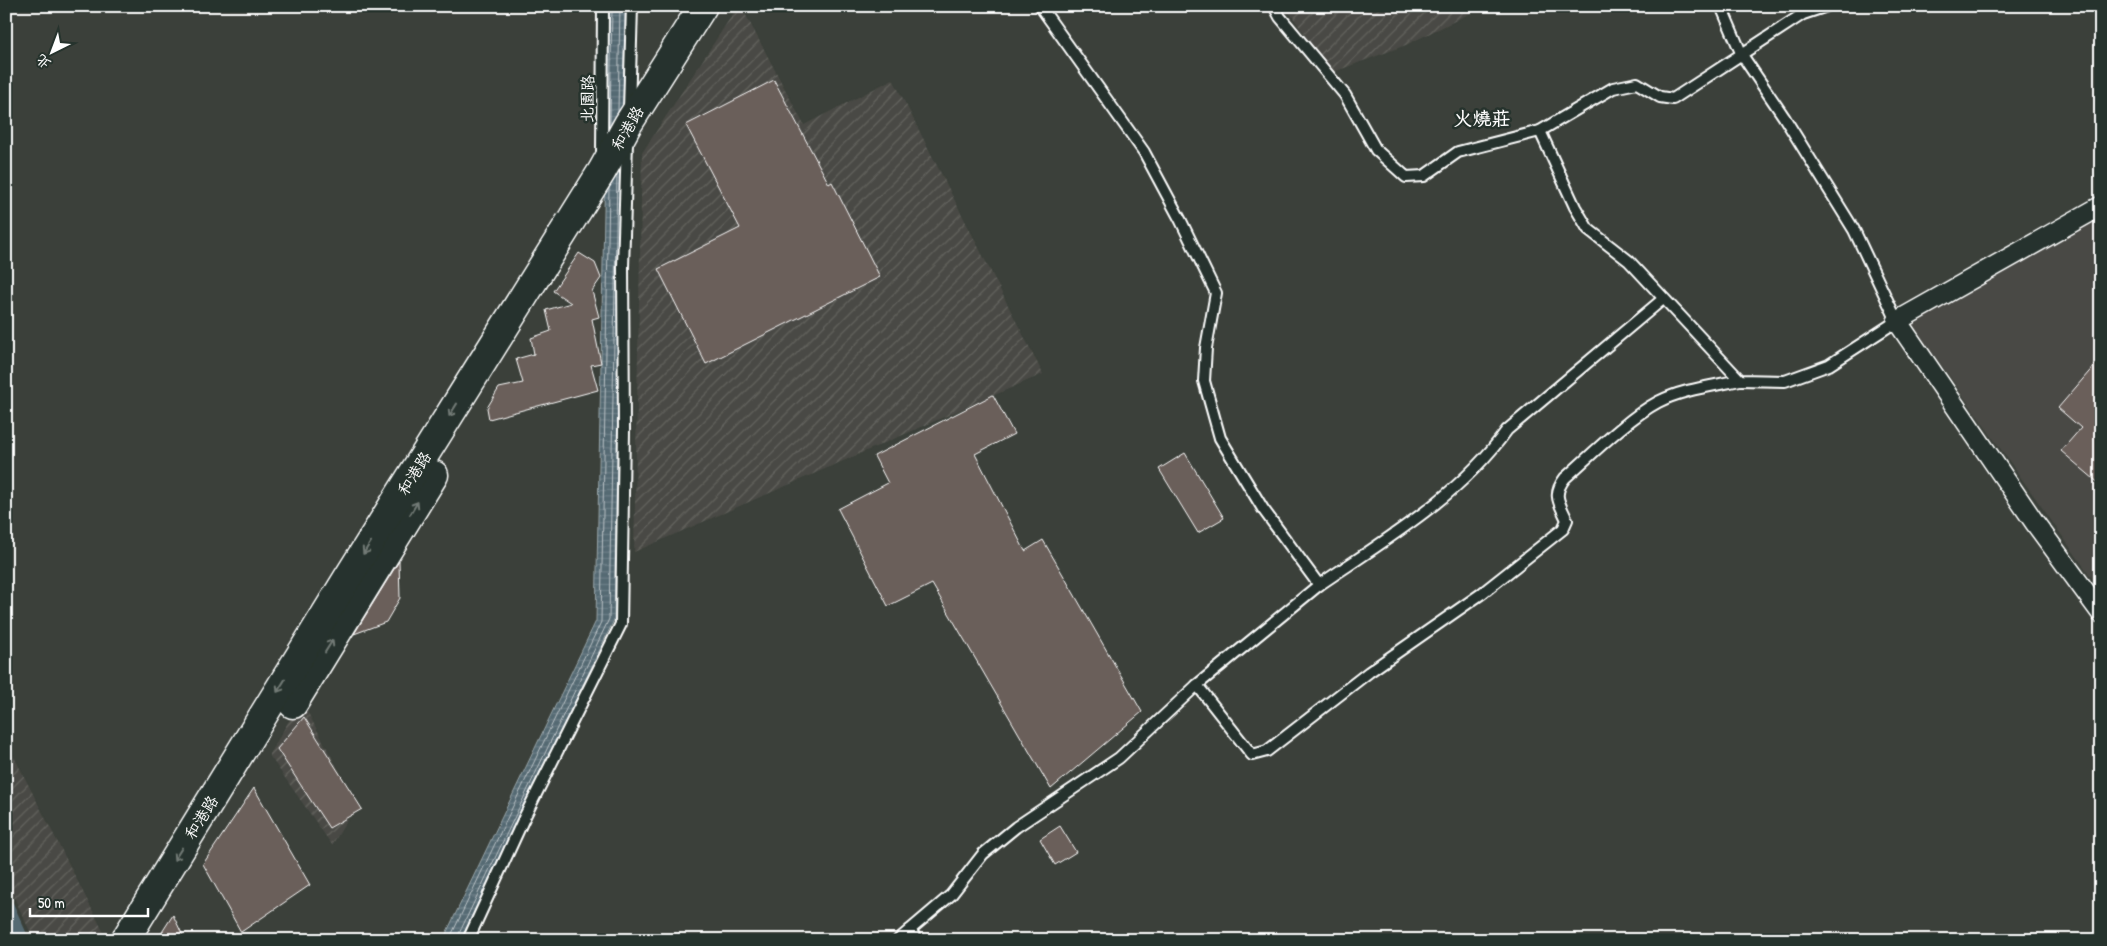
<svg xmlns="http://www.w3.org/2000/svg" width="2107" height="946" font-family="'Patrick Hand','LXGW WenKai TC',sans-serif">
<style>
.built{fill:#494944}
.industrial{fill:url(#industrial-furrows)}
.water{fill:url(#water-rules);stroke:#99a6ab}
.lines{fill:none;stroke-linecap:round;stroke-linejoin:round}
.shore{stroke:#bbc3c7;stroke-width:1}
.canal{stroke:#556a73;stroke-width:16}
.building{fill:#6b5e5a;stroke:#fff}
.service-casing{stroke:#fff;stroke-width:14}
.minor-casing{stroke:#fff;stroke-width:22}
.secondary-casing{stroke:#fff;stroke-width:31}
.service{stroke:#26332d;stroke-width:10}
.minor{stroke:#26332d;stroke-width:19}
.secondary{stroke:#26332d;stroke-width:28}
.oneway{stroke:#727a76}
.labels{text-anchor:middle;stroke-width:5;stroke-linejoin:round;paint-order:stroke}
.street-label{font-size:16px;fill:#fff;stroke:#26332d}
.quarter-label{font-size:19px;font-weight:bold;fill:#fff;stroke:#26332d}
</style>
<defs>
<pattern id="industrial-furrows" width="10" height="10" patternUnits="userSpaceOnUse" patternTransform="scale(1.25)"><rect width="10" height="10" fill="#494944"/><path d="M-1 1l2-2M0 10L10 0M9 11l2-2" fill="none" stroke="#646460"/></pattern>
<pattern id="water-rules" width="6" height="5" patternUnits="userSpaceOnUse" patternTransform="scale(1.25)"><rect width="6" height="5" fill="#556a73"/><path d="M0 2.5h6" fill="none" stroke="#6e8088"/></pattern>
</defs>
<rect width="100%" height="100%" fill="#3b403a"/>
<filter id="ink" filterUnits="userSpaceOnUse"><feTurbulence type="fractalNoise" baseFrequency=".02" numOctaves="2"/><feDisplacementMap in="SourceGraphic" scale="10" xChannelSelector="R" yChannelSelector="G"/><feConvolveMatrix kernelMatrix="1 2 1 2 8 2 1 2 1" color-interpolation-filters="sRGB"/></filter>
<g filter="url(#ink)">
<polygon class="built" points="2101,215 2101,591 1911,322 2088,224"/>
<g class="industrial">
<polygon points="738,6 741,6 804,125 893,79 1043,374 634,552 642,153"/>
<polygon points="1285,6 1485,6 1406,45 1331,73"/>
<polygon points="301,700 357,804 332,845 269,755"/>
<polygon points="6,741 103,931 97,940 34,940 6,880"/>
</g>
<polygon class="water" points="608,6 625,6 614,620 461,940 443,940 596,621"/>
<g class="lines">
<g class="shore">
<polyline points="618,112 620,6"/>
<polyline points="610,125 612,6"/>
<polyline points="449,940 601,622 609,188"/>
<polyline points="456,940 609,619 617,175"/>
</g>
<polyline class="canal" points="6,907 21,940"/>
</g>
<g class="building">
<polygon points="774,80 829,184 832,182 880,277 706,364 658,269 740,228 686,125"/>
<polygon points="579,253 595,263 601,278 592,291 599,317 592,319 601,363 591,365 598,390 489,419 487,408 499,388 523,383 516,359 534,354 531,338 551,331 546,310 571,303 553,291"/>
<polygon points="2101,358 2101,485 2061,451 2081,428 2058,408"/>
<polygon points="993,395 1014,434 975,454 1025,551 1043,540 1142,712 1051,789 932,584 888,606 838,509 888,483 874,456"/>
<polygon points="1185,453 1224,518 1198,533 1159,469"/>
<polygon points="399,561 400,598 386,622 354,634"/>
<polygon points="304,717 362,809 329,828 277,749"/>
<polygon points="254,788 310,885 241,932 203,864"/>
<polygon points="1060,826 1076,852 1055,865 1040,839"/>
<polygon points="173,915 185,940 157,940"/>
</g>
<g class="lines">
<defs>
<g id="service">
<path d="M 1040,6 L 1144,152 L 1181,221 L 1216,293 L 1206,348 L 1204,381 L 1220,438 L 1263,509 L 1319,585 C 1385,540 1459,497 1507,430 L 1663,299"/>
<polyline points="1274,6 1280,17 1345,95 1376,150 1406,177 1424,176 1458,152 1540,131 1613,88 1637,83 1660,97 1673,99 1803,14 1827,6"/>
<polyline points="629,110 632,6"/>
<polyline points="1540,131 1575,207 1588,229 1629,261 1740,380 1785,381 1829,365 1897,321 1854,230 1784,117 1742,55 1721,6"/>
<polyline points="602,154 603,6"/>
<polyline points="1197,685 1319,585"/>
<polyline points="910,930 917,940"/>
<polyline points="468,940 524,818 621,624 624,430 623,267 627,142"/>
<path d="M 898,940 L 951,895 L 983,854 L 1016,827 L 1119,758 L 1197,685 L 1252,755 L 1267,751 L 1369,672 L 1481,594 L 1563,529 L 1567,520 C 1559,502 1552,495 1565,478 C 1591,455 1628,418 1658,402 C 1683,389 1713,386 1740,380"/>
</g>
<polyline id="minor" points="2101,206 1897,321 2035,523 2101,613"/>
<g id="secondary">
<polyline points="293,704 434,475"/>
<polyline points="125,940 347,579 602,171 628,124 703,6"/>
</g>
</defs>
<use href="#service" class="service-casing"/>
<use href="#minor" class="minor-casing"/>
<use href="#secondary" class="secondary-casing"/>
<use href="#service" class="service"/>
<use href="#minor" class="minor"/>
<use href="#secondary" class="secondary"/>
</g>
<defs><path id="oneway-shaft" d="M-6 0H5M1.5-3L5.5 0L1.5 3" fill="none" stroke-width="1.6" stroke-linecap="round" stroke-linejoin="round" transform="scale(1.25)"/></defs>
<g class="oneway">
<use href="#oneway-shaft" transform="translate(453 410) rotate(122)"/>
<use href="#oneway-shaft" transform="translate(414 508) rotate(-59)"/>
<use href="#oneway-shaft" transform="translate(367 548) rotate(122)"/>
<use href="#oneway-shaft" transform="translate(329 646) rotate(-58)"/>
<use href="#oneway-shaft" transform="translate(281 686) rotate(122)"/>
<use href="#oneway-shaft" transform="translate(178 854) rotate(122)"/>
</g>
</g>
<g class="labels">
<g class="street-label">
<text transform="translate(587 99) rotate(-89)" y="6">北園路</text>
<text transform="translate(627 128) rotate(-60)" y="6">和港路</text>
<text transform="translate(414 473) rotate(-58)" y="6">和港路</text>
<text transform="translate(201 817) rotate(-58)" y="6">和港路</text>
</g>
<g class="quarter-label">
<text x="1482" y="125">火燒莊</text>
</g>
</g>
<rect width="2107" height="946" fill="none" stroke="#26332d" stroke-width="25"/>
<rect x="12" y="12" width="2082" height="921" fill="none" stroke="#fff" stroke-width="2" filter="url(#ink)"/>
<g transform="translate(52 52) rotate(222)" stroke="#26332d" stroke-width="4" paint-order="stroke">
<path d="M0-4L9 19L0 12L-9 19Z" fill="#ffffff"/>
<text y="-8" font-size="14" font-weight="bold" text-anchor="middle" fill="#ffffff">北</text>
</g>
<path d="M30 908v8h118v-8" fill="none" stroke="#ffffff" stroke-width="2.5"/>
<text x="38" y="908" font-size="15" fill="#ffffff" stroke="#26332d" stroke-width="4" paint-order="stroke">50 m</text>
</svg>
